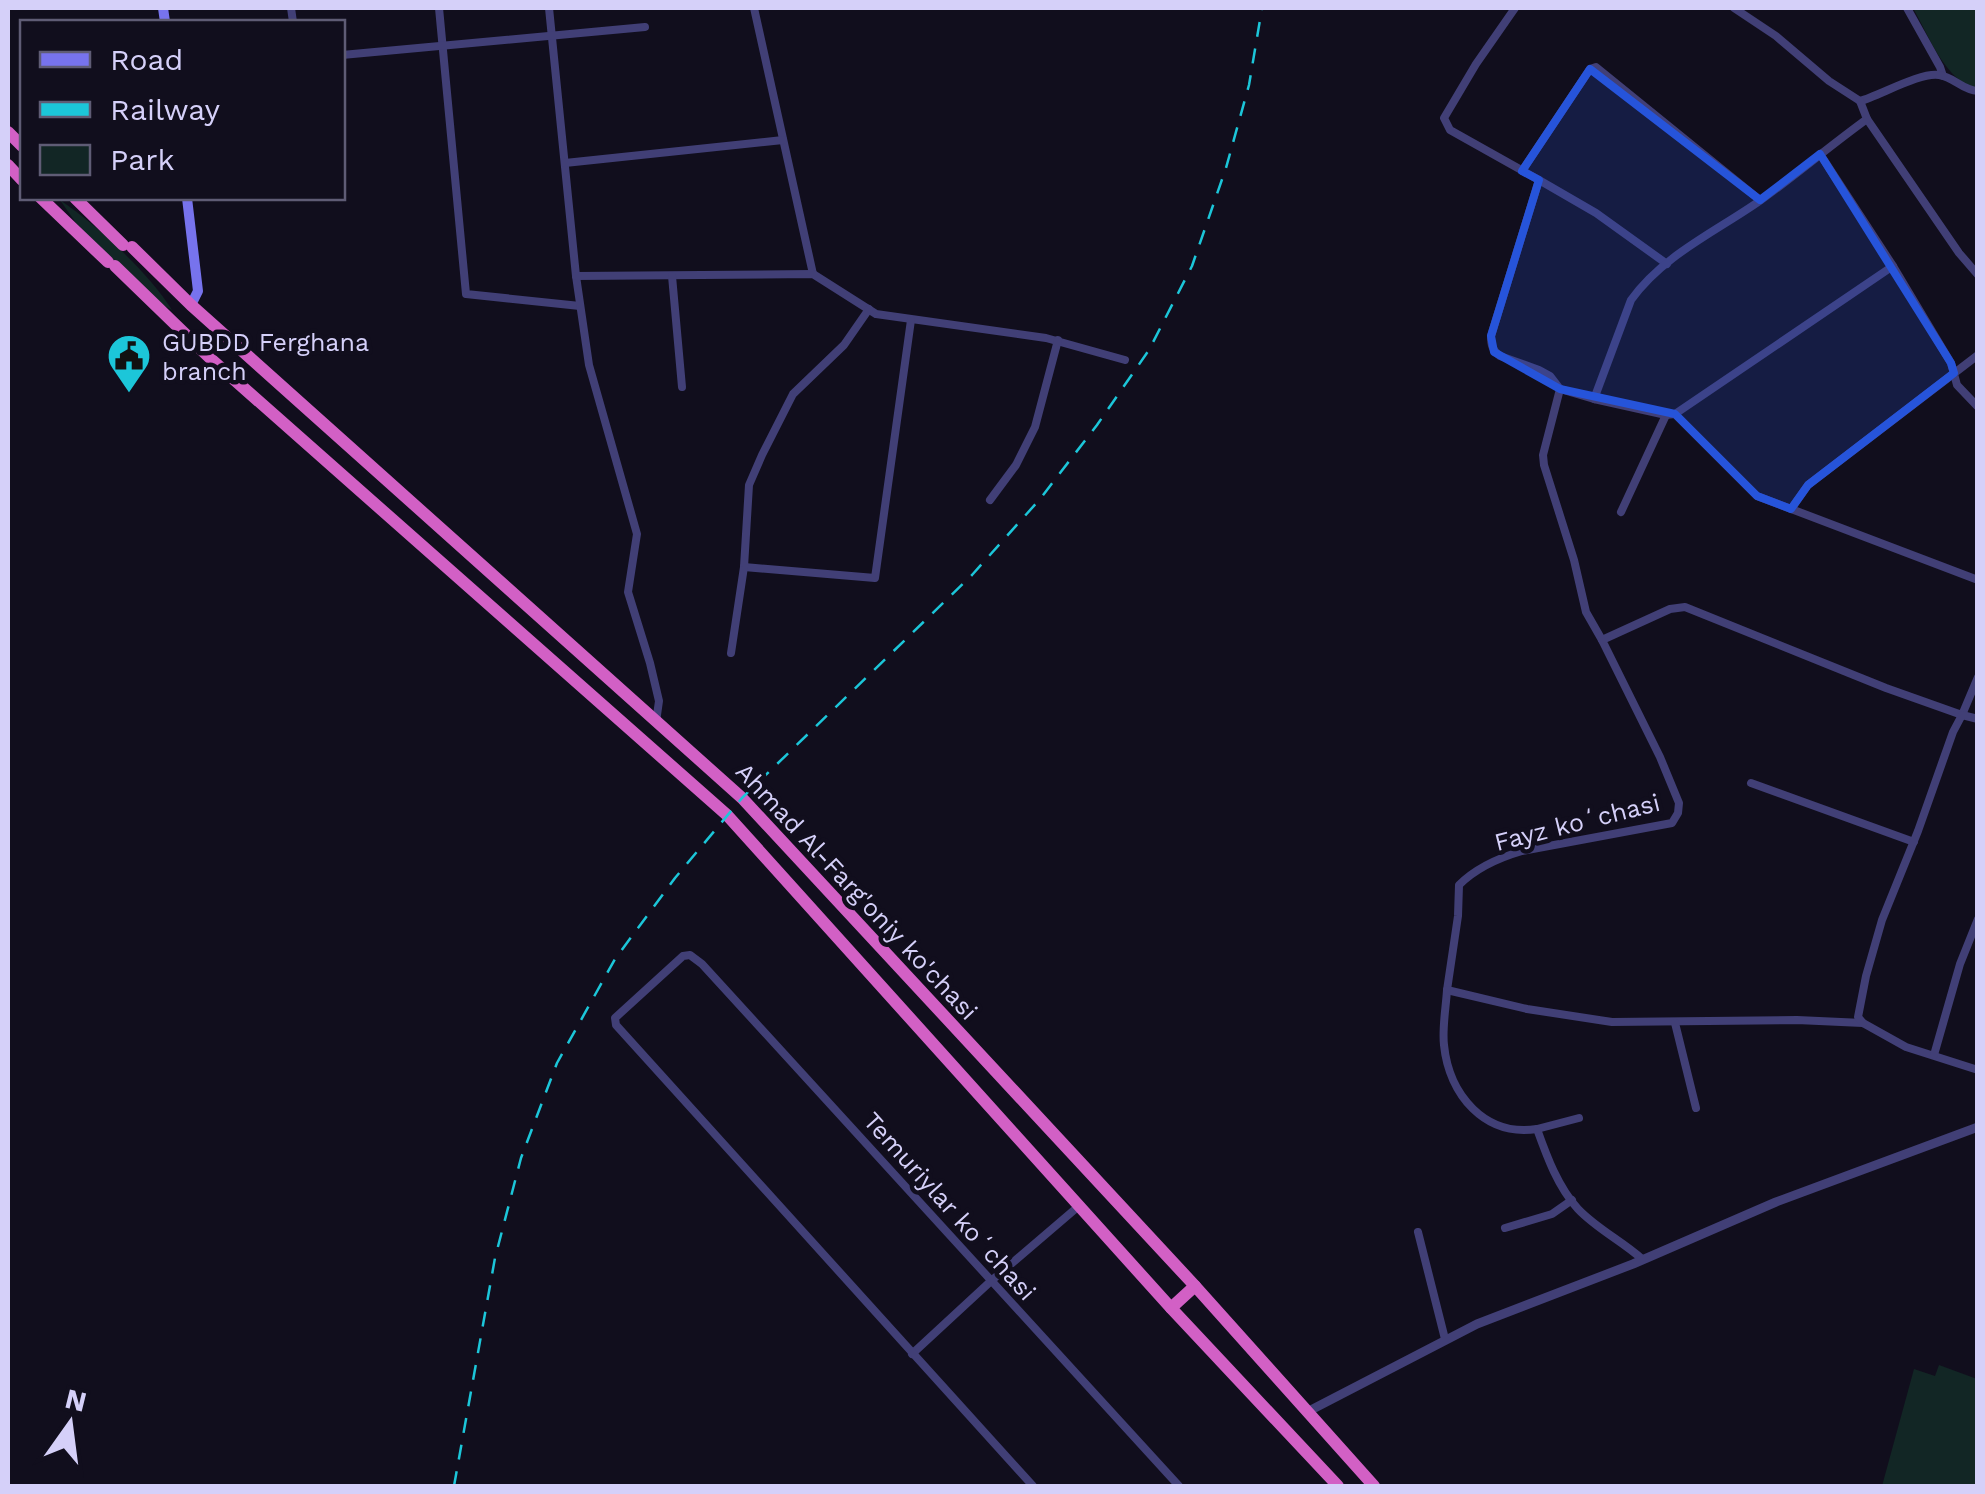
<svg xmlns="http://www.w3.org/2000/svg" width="1985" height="1494" font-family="'Work Sans',sans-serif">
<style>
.green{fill:#122625}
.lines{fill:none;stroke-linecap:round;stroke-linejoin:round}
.minor{stroke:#413f76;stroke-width:8}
.tertiary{stroke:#413f76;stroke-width:9}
.secondary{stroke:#7773ed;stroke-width:10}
.trunk{stroke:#d260c5;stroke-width:12}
.rail{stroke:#1cc6d9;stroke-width:2.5;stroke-dasharray:15 12;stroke-linecap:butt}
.marked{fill:#2654da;fill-opacity:0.2;stroke:#2654da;stroke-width:8;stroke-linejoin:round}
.labels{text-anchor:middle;stroke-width:9;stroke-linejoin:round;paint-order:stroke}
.poi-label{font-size:25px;fill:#d5d0f9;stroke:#110e1d;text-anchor:start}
.street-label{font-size:25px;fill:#d5d0f9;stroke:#110e1d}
</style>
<rect width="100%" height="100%" fill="#110e1d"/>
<g class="green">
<path d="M 1913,8 L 1977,8 L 1977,88 C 1946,83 1928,34 1913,8 Z"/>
<path d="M 60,200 C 97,225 148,272 172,310 L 151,298 L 76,223 Z"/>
<polygon points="1939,1365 1977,1379 1977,1484 1974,1486 1882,1486 1914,1369 1935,1376"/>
</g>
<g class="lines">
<g class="minor">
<polyline points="291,8 293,22"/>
<polyline points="439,8 466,294 580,306"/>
<polyline points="549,8 576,276 589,365 637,534 628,592 650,663 659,701 656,722"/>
<polyline points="754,8 813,274"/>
<path d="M 1515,8 L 1476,64 L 1444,118 L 1450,130 L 1539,180 L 1491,336 C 1491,345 1492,350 1500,356 L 1539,370 L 1550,376 L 1560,389"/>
<polyline points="1907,8 1940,67 1943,76"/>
<polyline points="342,55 645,27"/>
<path d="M 1860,101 C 1879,96 1920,72 1939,75 C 1954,77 1962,90 1978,91"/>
<polyline points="1867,119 1959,253 1978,275"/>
<polyline points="1820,154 1893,266 1951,363 1957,385 1978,407"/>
<polyline points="565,163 783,140"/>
<polyline points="1522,171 1590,69 1596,67 1760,200"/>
<polyline points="1539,180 1596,213 1667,264"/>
<polyline points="576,276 813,274 876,314 1046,338 1125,360"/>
<polyline points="672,276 682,387"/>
<polyline points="1560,389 1594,399 1666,415 1675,414 1757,496 1978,580"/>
<polyline points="1560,389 1543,455 1544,465 1574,560 1586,612 1602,640"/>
<path d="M 1594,399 L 1631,300 C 1663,255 1717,231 1761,200 C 1797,174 1831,145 1867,119 L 1860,101 L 1829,81 L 1776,36 L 1734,8"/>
<polyline points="1675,414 1893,266"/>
<polyline points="990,500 1016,465 1035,427 1058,340"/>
<polyline points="1791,509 1808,485 1978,355"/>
<polyline points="1621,512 1666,415"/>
<polyline points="744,567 875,578 911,320"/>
<polyline points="731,653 744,567 749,485 762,455 793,394 844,345 869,309"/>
<path d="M 1978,677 L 1962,715 L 1886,688 L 1685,607 L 1670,609 L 1602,640 L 1660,757 L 1679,803 L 1678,813 L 1672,823 L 1522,851 C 1498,858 1476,868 1459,885 L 1458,916 L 1447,990 L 1527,1009 L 1612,1022 L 1797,1020 L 1863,1023 L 1906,1047 L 1978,1070"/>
<polyline points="1751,783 1914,842"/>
<path d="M 1447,990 C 1446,1007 1442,1028 1444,1045 C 1449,1095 1485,1137 1537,1129"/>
<polyline points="1675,1023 1696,1108"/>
<polyline points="1863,1023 1858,1017 1866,976 1882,920 1918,831 1953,732 1962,715 1978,719"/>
<polyline points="1934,1055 1960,964 1978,919"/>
<path d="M 1579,1118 L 1537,1129 C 1547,1157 1558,1187 1578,1209 C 1597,1229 1622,1241 1642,1259"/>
<polyline points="1505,1228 1552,1214 1572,1200"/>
<polyline points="1418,1232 1445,1339"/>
<polyline points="912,1354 991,1281 1080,1205"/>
<polyline points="1033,1486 616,1025 615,1018 683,956 690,955 702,964 1179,1486"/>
</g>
<polyline class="tertiary" points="1307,1412 1477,1324 1633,1264 1776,1202 1978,1127"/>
<g class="secondary">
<polyline points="163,8 165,22"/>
<polyline points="187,198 198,291 191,305"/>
</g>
<g class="trunk">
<polyline points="8,132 22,146"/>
<polyline points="8,165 22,180"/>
<polyline points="41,198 108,262"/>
<polyline points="75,198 123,245"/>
<polyline points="132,247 191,305 742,798 1195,1286 1374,1486"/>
<polyline points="115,266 212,360 727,815 1171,1308 1338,1486"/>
<polyline points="1171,1308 1195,1286"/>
</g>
<polyline class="rail" points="454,1486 495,1258 521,1158 557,1063 615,959 675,878 742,798 972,575 1040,499 1097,425 1149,350 1192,266 1226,168 1249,85 1262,8"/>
</g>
<path class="marked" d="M 1590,69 L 1760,200 L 1820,154 L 1951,363 L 1954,373 L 1808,485 L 1791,509 L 1757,496 L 1675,414 L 1560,389 L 1494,352 L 1491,336 L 1539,180 L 1522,171 Z"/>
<defs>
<symbol id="civic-pin" viewBox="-11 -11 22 30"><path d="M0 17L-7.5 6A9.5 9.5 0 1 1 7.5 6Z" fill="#1cc6d9" stroke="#110e1d"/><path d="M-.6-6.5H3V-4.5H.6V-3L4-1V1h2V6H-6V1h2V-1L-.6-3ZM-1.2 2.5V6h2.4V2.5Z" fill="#111"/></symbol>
</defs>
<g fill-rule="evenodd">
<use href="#civic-pin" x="104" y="331" width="50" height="68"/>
</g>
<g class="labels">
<g class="poi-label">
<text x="162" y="351">GUBDD Ferghana<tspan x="162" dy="29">branch</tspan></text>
</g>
<g class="street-label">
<text transform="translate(1577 822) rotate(-14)" y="9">Fayz koʻchasi</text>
<text transform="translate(857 891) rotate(47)" y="9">Ahmad Al-Farg'oniy ko'chasi</text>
<text transform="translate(950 1206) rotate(48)" y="9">Temuriylar koʻchasi</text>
</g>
</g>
<rect width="1985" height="1494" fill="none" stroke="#d5d0f9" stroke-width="20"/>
<rect x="20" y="20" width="325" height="180" fill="#110e1d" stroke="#5f5c75" stroke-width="2.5"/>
<rect x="40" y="52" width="50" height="15" fill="#7773ed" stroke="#5f5c75" stroke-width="2.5"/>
<text x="110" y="70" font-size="30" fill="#d5d0f9">Road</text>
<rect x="40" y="102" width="50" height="15" fill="#1cc6d9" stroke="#5f5c75" stroke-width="2.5"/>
<text x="110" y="120" font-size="30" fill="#d5d0f9">Railway</text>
<rect x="40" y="145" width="50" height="30" fill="#122625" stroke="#5f5c75" stroke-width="2.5"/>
<text x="110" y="170" font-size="30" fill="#d5d0f9">Park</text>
<g transform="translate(70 1424) rotate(14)" stroke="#110e1d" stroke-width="8" paint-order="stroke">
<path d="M0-8L18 38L0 25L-18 38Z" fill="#d5d0f9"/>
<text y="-15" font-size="28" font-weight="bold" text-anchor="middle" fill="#d5d0f9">N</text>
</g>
</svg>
